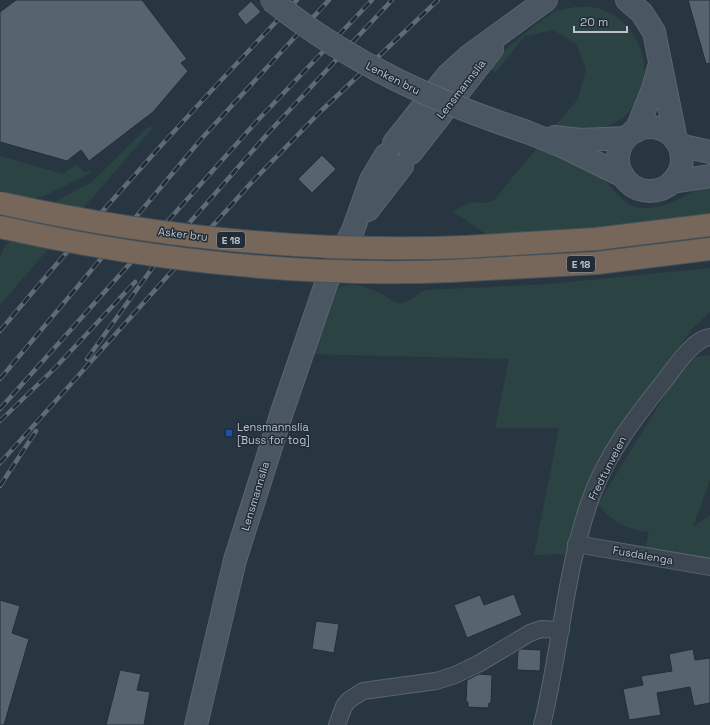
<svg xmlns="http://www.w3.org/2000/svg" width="710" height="725" font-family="'Space Grotesk',sans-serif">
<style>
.green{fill:#2b4443}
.building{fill:#566470;stroke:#232e38}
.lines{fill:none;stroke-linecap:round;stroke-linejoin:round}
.street-casing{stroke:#5a656e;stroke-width:18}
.secondary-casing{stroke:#5a656e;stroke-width:24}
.highway-casing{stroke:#47525b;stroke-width:24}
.street{stroke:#3c4751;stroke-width:16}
.secondary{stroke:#4a5763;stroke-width:22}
.highway{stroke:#76675a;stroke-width:22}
.rail-casing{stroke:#5e6c77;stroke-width:4.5}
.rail{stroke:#212c36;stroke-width:3;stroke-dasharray:9;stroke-linecap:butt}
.secondary-bridge-casing{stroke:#5a656e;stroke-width:24;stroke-linecap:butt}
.highway-bridge-casing{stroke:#47525b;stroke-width:24;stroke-linecap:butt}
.secondary-bridge{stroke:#4a5763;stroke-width:22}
.highway-bridge{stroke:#76675a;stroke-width:22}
.transit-dot{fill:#1a4fb4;stroke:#212c36;stroke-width:1.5}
.labels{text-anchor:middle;stroke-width:3;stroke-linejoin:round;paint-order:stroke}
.shield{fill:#212c36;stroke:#8b959e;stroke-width:1}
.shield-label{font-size:10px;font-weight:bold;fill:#b9c2cb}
.street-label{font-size:11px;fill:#b9c2cb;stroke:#212c36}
.poi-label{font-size:11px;fill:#b9c2cb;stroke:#212c36;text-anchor:start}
</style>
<rect width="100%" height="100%" fill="#283641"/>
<g class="green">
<path d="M 575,7 C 582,7 590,6 597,8 C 657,26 663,112 599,129 C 595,130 589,132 584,133 C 575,133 564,129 554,127 L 578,99 L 586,69 L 576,44 L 553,30 L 525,36 L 495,73 L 487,65 L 530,29 L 555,11 Z"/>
<polygon points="154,126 0,305 0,258 5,246 60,199 92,182 147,128"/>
<path d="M 537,148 C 546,150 555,151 564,154 C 573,157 593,170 600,176 C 616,190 625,211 650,208 C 672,206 689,191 710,185 L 710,214 L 621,226 L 542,234 L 487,235 L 453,211 L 472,202 L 487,203 L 494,200 Z"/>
<polygon points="0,156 63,174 77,164 85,173 89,170 92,172 46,195 21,202 6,217 0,229"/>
<path d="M 710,268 L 710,312 L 693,328 L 642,396 L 610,444 L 576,523 L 566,554 L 534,555 L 559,428 L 495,428 L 509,359 L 310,354 L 331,294 C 345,278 364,286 380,293 C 386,296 392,302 399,303 C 408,305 417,293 426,290 L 550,284 Z"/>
<path d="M 710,355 L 710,480 L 693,527 L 710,515 L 710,559 L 645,548 L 649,532 C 626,530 612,522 598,504 L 671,385 L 696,357 Z"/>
</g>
<g class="building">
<polygon points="16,0 142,0 187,59 181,63 188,71 153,112 89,161 81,150 67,161 0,142 0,12"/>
<polygon points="688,0 710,0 710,63 706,64"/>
<polygon points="251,1 261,12 246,25 237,14"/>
<polygon points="322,155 336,169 312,193 298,179"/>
<polygon points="514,594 522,615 467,638 454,605 480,595 484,605"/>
<polygon points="0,600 20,606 12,633 29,639 4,725 0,725"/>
<polygon points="316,621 339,624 334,653 312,649"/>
<polygon points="521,649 541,650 540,671 517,670 518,651"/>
<polygon points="693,649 695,660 710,658 710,703 694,706 690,687 657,693 661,715 629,720 623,689 643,685 641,676 672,671 669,654"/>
<polygon points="120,670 141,674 137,690 150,692 144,725 106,725"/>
<polygon points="479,674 492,675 491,703 489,703 488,708 468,707 468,702 466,702 467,680"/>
</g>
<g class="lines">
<defs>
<g id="street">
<polyline points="576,544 710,567"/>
<polyline points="337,725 344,706 349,700 363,691 436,681 455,675 478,664 530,633 541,629 561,630"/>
<path d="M 542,725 C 561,649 565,568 592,495 C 608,452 637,415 665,380 C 675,367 693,339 710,337"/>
</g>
<g id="secondary">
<polyline points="627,0 642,13 654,32 676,140"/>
<circle cx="650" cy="159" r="32"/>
<polyline points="636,131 653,89 659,67"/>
<polyline points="527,132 564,147 623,176"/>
<polyline points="554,137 581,140 626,138"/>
<polyline points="394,143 448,75 469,56 546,0"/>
<polyline points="679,145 710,152"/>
<polyline points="411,153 492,49"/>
<polyline points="672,182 710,176"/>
<polyline points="368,210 402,166"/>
<polyline points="196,725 235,560 282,412 326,284 353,230 371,180 386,155"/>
</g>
<g id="highway">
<polyline points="465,247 596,239 710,225"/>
<polyline points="451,271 597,263 710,249"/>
</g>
</defs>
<use href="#street" class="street-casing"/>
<use href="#secondary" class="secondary-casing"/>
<use href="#highway" class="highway-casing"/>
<use href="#street" class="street"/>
<use href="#secondary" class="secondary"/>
<use href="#highway" class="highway"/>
<defs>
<g id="rail">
<path d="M 0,331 C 95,217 194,107 297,0"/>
<polyline points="87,359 163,253 270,131 392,0"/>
<polyline points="0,379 203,137 329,0"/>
<polyline points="0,409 258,120 372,0"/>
<polyline points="0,421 55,368 135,282"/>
<polyline points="0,463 251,183 320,112 438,0"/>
<polyline points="0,486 36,431"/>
</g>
</defs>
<use href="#rail" class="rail-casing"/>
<use href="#rail" class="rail"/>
<defs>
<path id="secondary-bridge" d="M 271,0 C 351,64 431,100 527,132"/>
<g id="highway-bridge">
<path d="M 0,203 C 153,237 309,253 465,247"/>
<path d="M 0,227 C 148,260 300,277 451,271"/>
</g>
</defs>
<use href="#secondary-bridge" class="secondary-bridge-casing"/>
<use href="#highway-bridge" class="highway-bridge-casing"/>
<use href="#secondary-bridge" class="secondary-bridge"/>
<use href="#highway-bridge" class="highway-bridge"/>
</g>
<rect class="transit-dot" x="225" y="429" width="8" height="8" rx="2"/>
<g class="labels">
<g class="shield">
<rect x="217" y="232" width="28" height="16" rx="3"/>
<rect x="567" y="256" width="28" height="16" rx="3"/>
</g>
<g class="shield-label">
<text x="231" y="244">E 18</text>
<text x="581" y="268">E 18</text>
</g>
<g class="street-label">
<text transform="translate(393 78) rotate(27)" y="4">Lenken bru</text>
<text transform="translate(461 89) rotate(-52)" y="4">Lensmannslia</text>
<text transform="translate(183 234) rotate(7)" y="4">Asker bru</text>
<text transform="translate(607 468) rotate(-63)" y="4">Fredtunveien</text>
<text transform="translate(255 496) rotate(-73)" y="4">Lensmannslia</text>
<text transform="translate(643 555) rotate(10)" y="4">Fusdalenga</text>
</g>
<g class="poi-label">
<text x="237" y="431">Lensmannslia<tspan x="237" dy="13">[Buss for tog]</tspan></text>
</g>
</g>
<path d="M574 26v6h53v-6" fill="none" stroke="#b9c2cb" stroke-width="2"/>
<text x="580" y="26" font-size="12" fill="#b9c2cb" stroke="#212c36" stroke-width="3" paint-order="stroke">20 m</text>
</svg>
